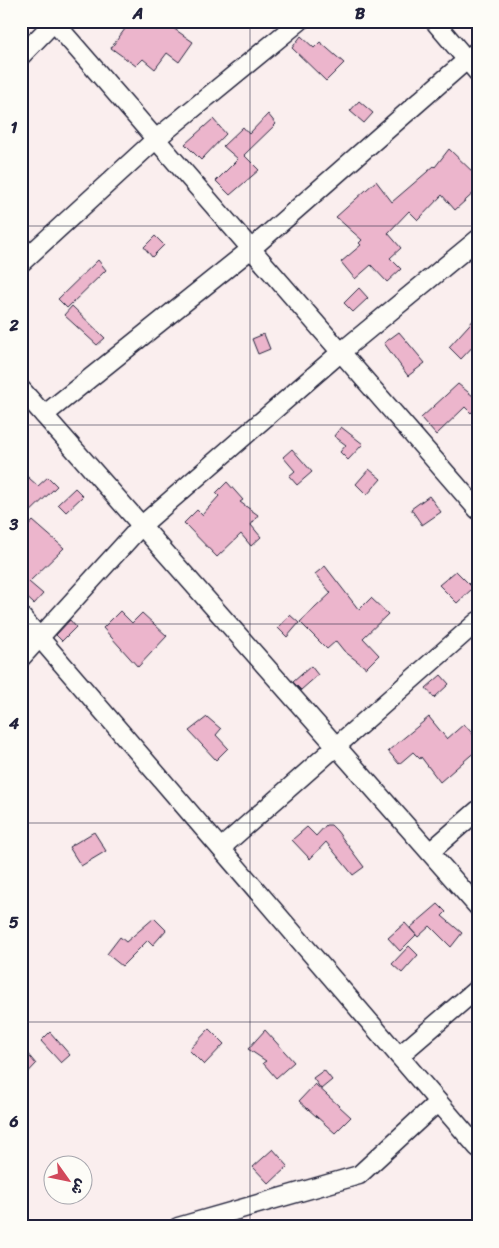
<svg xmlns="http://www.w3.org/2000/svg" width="499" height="1248" font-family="Sriracha,'Playpen Sans Arabic',sans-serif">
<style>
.building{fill:#ecb5cc;stroke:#22223b}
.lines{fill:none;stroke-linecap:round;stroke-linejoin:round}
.minor-casing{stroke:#22223b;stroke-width:21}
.minor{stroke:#fdfcf7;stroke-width:18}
.grid{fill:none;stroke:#22223b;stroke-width:1;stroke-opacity:0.55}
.neatline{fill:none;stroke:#22223b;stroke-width:2}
.grid-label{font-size:16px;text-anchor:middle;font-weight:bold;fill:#22223b}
</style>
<rect width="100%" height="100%" fill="#faeeee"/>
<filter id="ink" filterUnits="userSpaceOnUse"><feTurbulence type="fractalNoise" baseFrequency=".02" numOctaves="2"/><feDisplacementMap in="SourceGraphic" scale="10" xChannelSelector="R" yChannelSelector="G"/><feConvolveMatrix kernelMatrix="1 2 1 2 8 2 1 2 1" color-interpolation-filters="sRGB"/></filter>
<g filter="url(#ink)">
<g class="building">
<polygon points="114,21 163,21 193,42 179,62 167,53 155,69 143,59 136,66 111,48 125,29"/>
<polygon points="301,36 314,48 320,42 344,63 326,81 292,48"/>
<polygon points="359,101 373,113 364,123 350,111"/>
<polygon points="268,114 276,124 244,155 259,170 230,195 216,181 238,159 223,146 243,127 249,134"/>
<polygon points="213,119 226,134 201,160 185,144"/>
<polygon points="449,149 478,177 478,189 455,210 442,195 418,220 409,211 388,233 401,248 390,258 401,269 387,282 371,265 355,279 341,262 361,245 359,243 362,240 336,217 376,181 392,202 434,166 435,167"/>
<polygon points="155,236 164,245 152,257 144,247"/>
<polygon points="98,260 106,270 67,308 58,299"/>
<polygon points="359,288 368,298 353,312 344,303"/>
<polygon points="72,306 105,338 97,345 64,315"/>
<polygon points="478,315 478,341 461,359 449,347"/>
<polygon points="399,332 425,363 408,376 384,343"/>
<polygon points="264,334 270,349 258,354 252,339"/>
<polygon points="458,384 478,400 478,406 471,413 465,407 436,435 421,418"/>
<polygon points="341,427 363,444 348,460 340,452 346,445 334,436"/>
<polygon points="292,449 312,472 297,485 289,476 295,471 283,457"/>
<polygon points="369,469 381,479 367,495 356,484"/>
<polygon points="21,471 38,486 48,477 57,486 21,521"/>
<polygon points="227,482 243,500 240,502 258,515 251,525 261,537 251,546 241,534 217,557 184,523 197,510 202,515 219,496 216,493"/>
<polygon points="75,488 83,496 66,512 58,504"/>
<polygon points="429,496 441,512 422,525 411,509"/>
<polygon points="33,521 64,548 29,582 43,594 34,604 21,592 21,534"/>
<polygon points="325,566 359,610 371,598 388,614 363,638 379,655 366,668 344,651 336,641 327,649 300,622 331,593 315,574"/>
<polygon points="456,571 473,588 457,603 439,585"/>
<polygon points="120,611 132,623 142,613 167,636 138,667 103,628"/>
<polygon points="290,615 299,623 287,637 278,628"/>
<polygon points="70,620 76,627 62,641 56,635"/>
<polygon points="311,666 318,675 301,690 293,682"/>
<polygon points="441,675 449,684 434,698 426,688"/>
<polygon points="207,717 221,729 216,735 228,748 216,760 189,731"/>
<polygon points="429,717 447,739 464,724 478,740 478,749 440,782 421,757 420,759 413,752 399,764 388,751"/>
<polygon points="326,825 331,825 337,831 364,867 353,875 326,842 310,859 292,840 307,827 316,836"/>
<polygon points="94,832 106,851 81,866 69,847"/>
<polygon points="438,904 446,912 442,916 462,933 451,947 430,926 418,937 410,928"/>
<polygon points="154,918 166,930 153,945 148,940 122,966 107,954 120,937 126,942"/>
<polygon points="405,923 416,935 400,951 388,938"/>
<polygon points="409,946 418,955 402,973 392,964"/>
<polygon points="209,1029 224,1044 204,1065 189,1050"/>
<polygon points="265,1030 294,1062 276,1078 263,1063 266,1061 248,1049"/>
<polygon points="50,1032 70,1055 61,1063 41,1041"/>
<polygon points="21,1046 36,1064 21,1080"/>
<polygon points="324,1070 332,1080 321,1089 313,1078"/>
<polygon points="315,1084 351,1117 335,1133 299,1101"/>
<polygon points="273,1149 288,1166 269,1184 253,1167"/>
</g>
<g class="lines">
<defs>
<g id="minor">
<polyline points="434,21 478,73"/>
<polyline points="54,22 478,510"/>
<polyline points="21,56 55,21"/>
<polyline points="21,263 156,139 300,21"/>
<polyline points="21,389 478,907"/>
<polyline points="44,415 251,249 478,50"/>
<polyline points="21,616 478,1148"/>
<polyline points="21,658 141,526 341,352 478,239"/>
<polyline points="221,848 478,621"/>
<polyline points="430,852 478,810"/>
<polyline points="399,1056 478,988"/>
<polyline points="178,1227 359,1175 438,1102"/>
</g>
</defs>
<use href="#minor" class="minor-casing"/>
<use href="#minor" class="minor"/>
</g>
</g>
<path class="grid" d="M 250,21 L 250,1227M 21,226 L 478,226M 21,425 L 478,425M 21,624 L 478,624M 21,823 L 478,823M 21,1022 L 478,1022"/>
<rect width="499" height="1248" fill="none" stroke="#fdfcf7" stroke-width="55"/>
<g transform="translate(68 1180) rotate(123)"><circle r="24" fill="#fdfcf7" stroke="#a5a5ac"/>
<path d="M0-4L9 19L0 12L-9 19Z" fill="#d1495b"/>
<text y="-8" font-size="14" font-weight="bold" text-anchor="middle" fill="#22223b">ش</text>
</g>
<rect x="28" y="28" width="444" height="1192" class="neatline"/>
<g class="grid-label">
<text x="138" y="19">A</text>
<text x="360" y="19">B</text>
<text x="14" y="133">1</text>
<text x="14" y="331">2</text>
<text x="14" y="530">3</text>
<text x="14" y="729">4</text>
<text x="14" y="928">5</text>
<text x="14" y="1127">6</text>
</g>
</svg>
